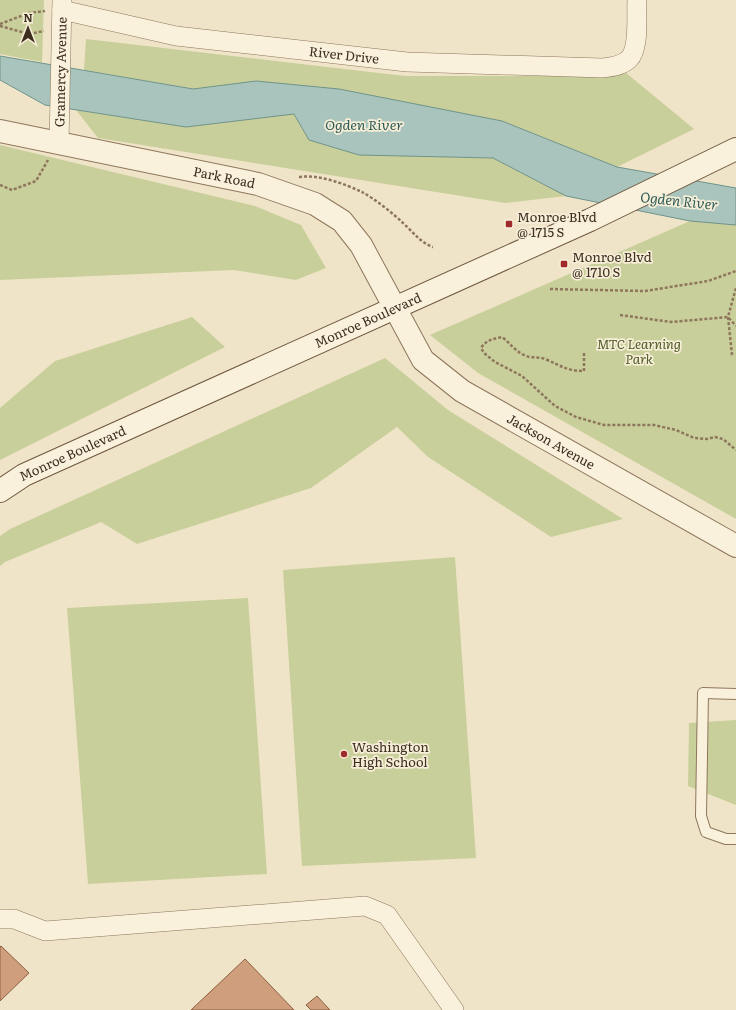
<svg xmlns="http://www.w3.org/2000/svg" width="736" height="1010" font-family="Literata,serif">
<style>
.green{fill:#c9cf9b}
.water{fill:#a9c4bc;stroke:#6f938a}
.building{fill:#cf9f7d;stroke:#8d5f41}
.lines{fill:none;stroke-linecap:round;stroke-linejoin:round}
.service-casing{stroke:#8d765c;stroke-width:12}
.minor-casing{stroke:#8d765c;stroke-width:20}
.tertiary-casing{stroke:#8d765c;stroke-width:24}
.secondary-casing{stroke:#6f573f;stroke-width:24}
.path{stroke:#8d765c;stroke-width:2.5;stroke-dasharray:3 2;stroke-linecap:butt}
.service{stroke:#faf1dc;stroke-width:10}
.minor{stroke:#faf1dc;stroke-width:19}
.tertiary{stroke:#faf1dc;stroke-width:22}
.secondary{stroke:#faf1dc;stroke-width:22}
.poi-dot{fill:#9e2a2b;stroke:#f7eed8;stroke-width:1.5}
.labels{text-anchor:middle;stroke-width:3.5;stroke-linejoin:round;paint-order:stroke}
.street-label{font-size:13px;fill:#3d2e20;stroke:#f7eed8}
.poi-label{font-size:13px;fill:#3d2e20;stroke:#f7eed8;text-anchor:start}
.park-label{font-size:13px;font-style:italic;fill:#4d5a26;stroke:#f7eed8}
.water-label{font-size:14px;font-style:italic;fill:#2f5d5a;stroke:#f7eed8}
</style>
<rect width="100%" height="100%" fill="#f0e4c8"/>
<g class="green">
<polygon points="0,0 44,0 42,62 0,54"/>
<polygon points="86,39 405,76 610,76 625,72 694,129 617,167 502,121 256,81 193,89 84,70"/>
<polygon points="76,110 186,127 294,114 310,140 359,155 493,158 566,196 505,203 98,138"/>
<polygon points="0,145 255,206 301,225 326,268 296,280 234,270 0,280"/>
<polygon points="690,221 736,225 736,519 478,373 430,335"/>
<polygon points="192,317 225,347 0,460 0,408 55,361"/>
<polygon points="385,358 448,410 623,519 551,537 428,457 397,427 311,488 137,544 101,522 5,562 0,566 0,536 10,529"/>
<polygon points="455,557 476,858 302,866 283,570"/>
<polygon points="248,598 267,874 88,884 67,608"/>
<polygon points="736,720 736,805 688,786 689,723"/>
</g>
<polygon class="water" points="0,56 193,89 256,81 339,89 502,121 617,167 736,188 736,225 690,221 566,196 493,158 359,155 309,140 294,114 186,127 45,105 0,80"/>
<g class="building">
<polygon points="1,946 29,973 0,1001 0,947"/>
<polygon points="245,959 294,1010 191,1010"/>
<polygon points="317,996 330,1010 311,1010 306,1005"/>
</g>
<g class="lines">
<defs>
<polyline id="service" points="736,694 703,693 701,816 706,832 726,839 736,839"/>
<g id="minor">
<path id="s1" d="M 62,10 L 176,36 L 407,62 L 602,68 C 611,67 622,66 629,59 C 640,48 636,16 637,0"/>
<path id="s2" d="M 59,143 L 62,0"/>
<polyline points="0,919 14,919 45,931 365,906 387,915 454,1010"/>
</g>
<g id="tertiary">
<path id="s3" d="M 0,131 L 258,184 L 315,204 L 342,221 L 361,245 L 423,360 L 462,391 L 736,546"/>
</g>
<g id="secondary">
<path id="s4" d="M 0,491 L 24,475 L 590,220 L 736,149"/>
</g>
</defs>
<use href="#service" class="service-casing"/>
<use href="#minor" class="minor-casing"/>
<use href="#tertiary" class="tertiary-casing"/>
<use href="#secondary" class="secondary-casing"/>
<g class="path">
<polyline points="0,24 29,13 45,11"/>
<polyline points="0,26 29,34 44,31"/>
<path d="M 299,177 C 319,174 345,184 362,192 C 375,199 394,214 404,224 C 414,233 421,243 433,247"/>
<polyline points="0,185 12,190 36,181 48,160"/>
<polyline points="550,289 645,291 708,281 736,271"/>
<polyline points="620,315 671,322 728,317 736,326"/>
<path d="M 584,353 L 584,371 C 566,371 560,365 545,359 C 538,356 531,359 524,355 C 515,351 510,343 502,337 C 493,339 486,340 481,348 L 484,353 L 495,362 L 522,376 L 555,406 L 576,417 L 604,425 L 654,425 L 676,430 L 694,438 L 707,439 L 715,437 L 723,439 L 736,450"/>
<polyline points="732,355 728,317 736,288"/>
</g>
<use href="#service" class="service"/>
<use href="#minor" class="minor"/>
<use href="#tertiary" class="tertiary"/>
<use href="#secondary" class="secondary"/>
</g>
<g class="poi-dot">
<rect x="505" y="220" width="8" height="8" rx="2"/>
<rect x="560" y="260" width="8" height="8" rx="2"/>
<circle cx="344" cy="754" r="4"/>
</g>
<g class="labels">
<g class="street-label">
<text dy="5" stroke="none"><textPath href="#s1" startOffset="286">River Drive</textPath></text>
<text dy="5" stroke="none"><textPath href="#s2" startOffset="71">Gramercy Avenue</textPath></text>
<text dy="5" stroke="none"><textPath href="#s3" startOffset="229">Park Road</textPath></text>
<text dy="5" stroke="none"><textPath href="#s4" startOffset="406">Monroe Boulevard</textPath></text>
<text dy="5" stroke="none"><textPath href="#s3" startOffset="669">Jackson Avenue</textPath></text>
<text dy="5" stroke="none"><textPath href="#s4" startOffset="82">Monroe Boulevard</textPath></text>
</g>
<g class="poi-label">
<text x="517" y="222">Monroe Blvd<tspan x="517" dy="15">@ 1715 S</tspan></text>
<text x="572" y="262">Monroe Blvd<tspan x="572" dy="15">@ 1710 S</tspan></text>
<text x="352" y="752">Washington<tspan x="352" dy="15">High School</tspan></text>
</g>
<g class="park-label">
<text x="639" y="349">MTC Learning<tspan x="639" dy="15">Park</tspan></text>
</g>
<g class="water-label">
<text x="364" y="130">Ogden River</text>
<text transform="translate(679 201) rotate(6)" y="5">Ogden River</text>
</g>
</g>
<g transform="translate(28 28)" stroke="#f7eed8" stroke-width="3" paint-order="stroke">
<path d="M0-3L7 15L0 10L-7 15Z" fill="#3d2e20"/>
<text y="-6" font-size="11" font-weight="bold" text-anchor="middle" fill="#3d2e20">N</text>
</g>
</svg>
